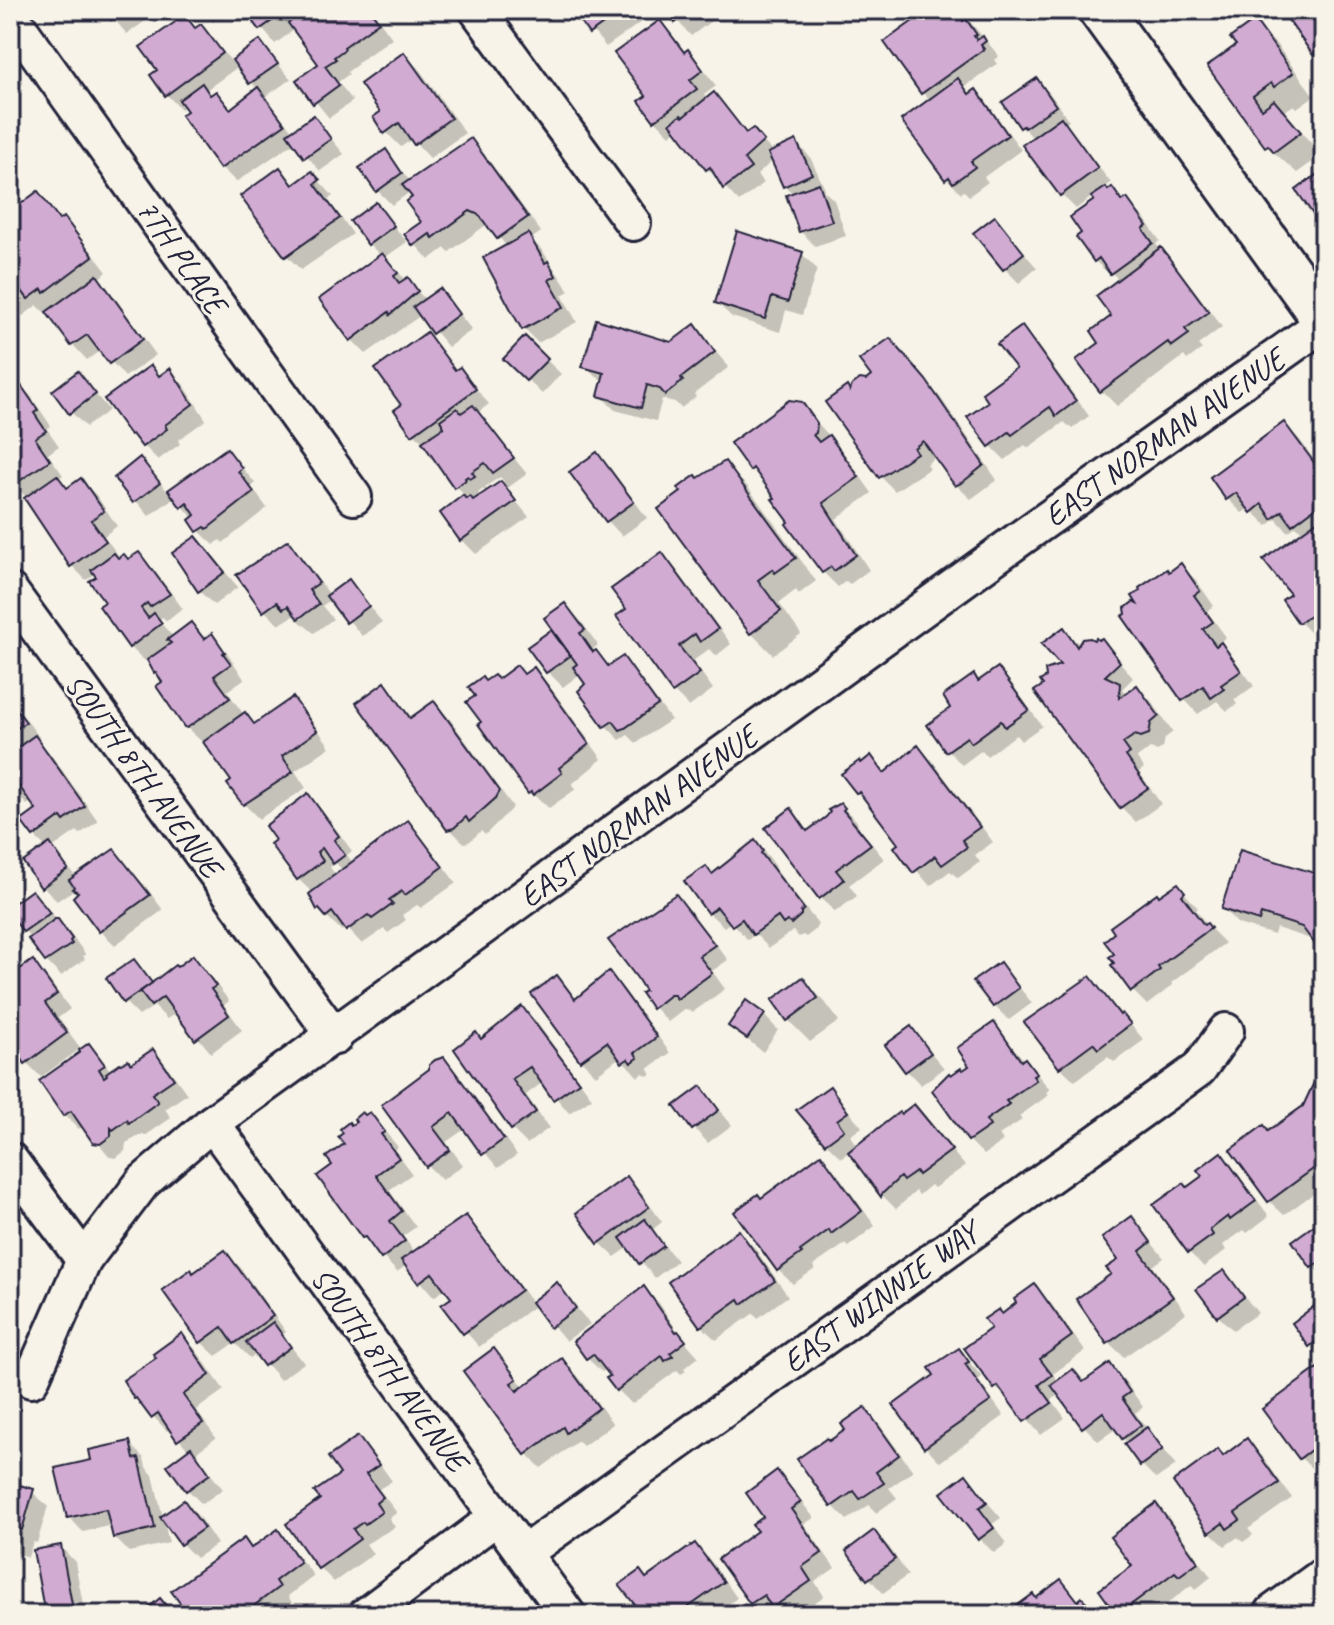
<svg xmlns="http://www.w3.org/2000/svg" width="1334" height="1625" font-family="Caveat,sans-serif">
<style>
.shadow{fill:#0003;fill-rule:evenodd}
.building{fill:#d2abd2;stroke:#22223b;stroke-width:2}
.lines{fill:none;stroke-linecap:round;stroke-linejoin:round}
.minor-casing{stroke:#22223b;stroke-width:40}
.tertiary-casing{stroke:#22223b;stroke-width:48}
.minor{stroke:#f7f3e8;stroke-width:34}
.tertiary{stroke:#f7f3e8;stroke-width:42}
.labels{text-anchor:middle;stroke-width:6;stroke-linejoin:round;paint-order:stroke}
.street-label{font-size:32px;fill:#22223b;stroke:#f7f3e8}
</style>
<rect width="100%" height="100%" fill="#f7f3e8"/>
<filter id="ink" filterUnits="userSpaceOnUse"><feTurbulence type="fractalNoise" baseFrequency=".0125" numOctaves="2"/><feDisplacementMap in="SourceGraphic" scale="16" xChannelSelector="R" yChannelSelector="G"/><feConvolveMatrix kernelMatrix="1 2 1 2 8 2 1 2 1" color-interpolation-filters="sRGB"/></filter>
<g filter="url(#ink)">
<g class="shadow">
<polygon points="106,10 161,10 127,34"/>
<polygon points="200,10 230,10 213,22"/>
<polygon points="247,10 287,10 295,21 310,10 382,10 376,16 392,38 357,63 358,64 347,72 349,74 338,82 353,101 329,118 299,81 321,65 295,29 275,44"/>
<polygon points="575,10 658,10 606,47"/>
<polygon points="668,10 708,10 714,19 691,36"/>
<polygon points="921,10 960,10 999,56 994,60 997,64 964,87 972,95 975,92 990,107 1021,150 984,177 988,182 969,196 964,191 961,193 946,178 931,101 922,92 926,14"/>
<path d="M 185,17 L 197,29 L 201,26 L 232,62 L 260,43 L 291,79 L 265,97 L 293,132 L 313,117 L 344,154 L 320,171 L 295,142 L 236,182 L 222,168 L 186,106 L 181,109 L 166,94 L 160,71 ZM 239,66 L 258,90 L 232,109 L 216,93 L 212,96 L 206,90 Z"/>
<polygon points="1254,22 1276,44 1314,96 1297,108 1294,105 1283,112 1322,155 1297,173 1267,146 1239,46"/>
<polygon points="659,23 686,53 688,52 702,67 716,86 704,95 707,100 714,95 748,135 753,131 773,152 796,142 810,157 825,189 823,190 834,200 846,236 815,246 800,231 793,194 785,186 773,160 757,175 764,183 739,202 708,169 677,129 670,135 655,120 649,96"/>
<polygon points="1324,49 1324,63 1316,55"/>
<polygon points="404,54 419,69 465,133 430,158 412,139 401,147 386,132 383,112"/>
<polygon points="1037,80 1051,95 1069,121 1065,124 1111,183 1104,188 1108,192 1112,189 1142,215 1160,241 1156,244 1160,250 1175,264 1222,327 1198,345 1202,349 1187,360 1184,356 1117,406 1102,391 1079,360 1102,343 1114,316 1119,280 1112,273 1110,275 1095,261 1084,234 1096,201 1093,196 1076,209 1061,194 1034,139 1022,126"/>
<polygon points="471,140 485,155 541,232 531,239 542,250 569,291 562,295 577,322 538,343 523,328 507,247 490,226 486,225 449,252 445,248 429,260 407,235 423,223 415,198 410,192 392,205 378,191 385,152 410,181"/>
<polygon points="10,145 23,163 10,172"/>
<polygon points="280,169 295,185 312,173 333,196 328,199 353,234 301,270 286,255"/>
<polygon points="38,194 62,221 64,219 78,234 107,272 98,279 111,292 156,355 125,377 101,350 87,360 73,345 47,310 44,312 37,305 23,316 10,304 10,214"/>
<polygon points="376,205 407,242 384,258 426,300 439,290 472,330 448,347 421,315 366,354 352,340 381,256 369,244"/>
<polygon points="995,218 1037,268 1019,283 1004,268"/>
<polygon points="802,254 817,269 802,315 786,310 780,332 732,317 717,303"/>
<polygon points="694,327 729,367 694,394 696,397 681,408 675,402 662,399 656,421 615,410 600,395 604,382 584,366 671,344"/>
<polygon points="1021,329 1036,343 1089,416 1072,429 1064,422 1028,448 1025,445 1005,460 990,445 991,402 1018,369"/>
<path d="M 427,334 L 440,348 L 436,348 L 459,380 L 460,370 L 489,404 L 477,413 L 527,474 L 506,489 L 529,517 L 476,554 L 462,540 L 443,513 L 465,497 L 430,449 L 414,433 L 403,406 ZM 500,477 L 504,481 L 488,492 L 485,487 ZM 483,489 L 487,493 L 481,497 L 478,493 Z"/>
<polygon points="525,339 561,374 542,394 506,359"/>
<polygon points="904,355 940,397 997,480 971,499 956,485 936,456 927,464 930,468 895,491 880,476 852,394"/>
<polygon points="151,368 161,378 169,371 184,385 206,420 178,440 180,444 158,460 132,434"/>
<polygon points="78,374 109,410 86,427 71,412"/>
<polygon points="15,381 30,395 51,426 47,429 59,446 48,454 63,475 58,479 69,489 81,481 96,495 117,526 104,536 121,559 129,561 138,554 153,569 183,609 166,621 163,617 158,620 174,638 191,625 206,640 211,636 226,651 244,679 227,691 244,715 256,726 292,700 307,714 330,747 295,771 306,788 259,819 244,804 234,781 204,741 201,741 185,726 165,682 155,672 148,659 145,661 130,647 107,603 96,573 86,580 72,566 27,498 10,480 10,385"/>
<polygon points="801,404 843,452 872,493 836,519 869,570 850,584 846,581 838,587 823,572 777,498 733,444"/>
<polygon points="1284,424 1299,439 1324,473 1324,649 1317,634 1314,636 1299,621 1293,594 1304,533 1296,526 1288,532 1276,519 1267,526 1250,508 1242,513 1228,499"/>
<polygon points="227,450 255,483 252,487 267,508 223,543 220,540 214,545 199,531 194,519 175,497 149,516 117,478 140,460 169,493"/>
<polygon points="597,454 611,469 647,518 622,536 608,521 572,472"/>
<polygon points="724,464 747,486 816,581 799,594 796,590 779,603 801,634 773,655 751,633 699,480"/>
<polygon points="196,538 238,587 214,605 199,591"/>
<polygon points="288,543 302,558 330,595 349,582 382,622 362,636 331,599 322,606 333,619 314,633 293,616 279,625 265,611 239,576"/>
<polygon points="662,554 676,569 731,644 716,656 709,649 693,661 713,689 689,707 674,692 619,616 629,609"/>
<polygon points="1181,566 1196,580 1214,606 1207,611 1226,637 1218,643 1235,660 1254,686 1234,700 1237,704 1227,711 1217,701 1198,714 1184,699 1143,607 1169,574"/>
<polygon points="565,605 580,620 598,645 593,649 596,653 611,667 623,659 637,674 671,720 636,743 628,735 620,740 606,726 587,684 580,674 563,687 548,672 530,648 555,630"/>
<polygon points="1064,630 1079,644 1102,640 1133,678 1122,689 1128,694 1137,688 1152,702 1173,732 1165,738 1163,748 1157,751 1151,748 1137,758 1144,768 1139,772 1161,804 1136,822 1121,807 1064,666"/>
<polygon points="534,669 548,684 602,759 572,784 576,789 549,808 530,792 483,723 477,697 486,683 525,676"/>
<polygon points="997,670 1012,684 1042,726 1021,741 1016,735 987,756 982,750 962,765 948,750 979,683"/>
<polygon points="385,685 413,719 434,704 449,718 513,807 485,835 481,831 469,842 464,843 449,828"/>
<polygon points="10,698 39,737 36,739 49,752 98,821 80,834 77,831 52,848 76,877 114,852 146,887 163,910 115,945 100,931 75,889 57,901 43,886 47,848 34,836 39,810 32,801 27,805 10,787"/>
<polygon points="918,747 933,762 993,842 975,855 980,862 958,878 950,871 930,886 897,847 901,845 873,808 858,792 862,765 871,758 886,773"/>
<path d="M 308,795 L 322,810 L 352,851 L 347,855 L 353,863 L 408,823 L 422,838 L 456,883 L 421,908 L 417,905 L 402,915 L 406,920 L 388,933 L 384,929 L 362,944 L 346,927 L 342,931 L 318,908 L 313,893 L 298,879 ZM 336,863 L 343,871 L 336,876 L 330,867 Z"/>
<polygon points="841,806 856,820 858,824 856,825 884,859 849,885 857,896 835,912 820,897 790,811 810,832"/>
<polygon points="755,842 769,857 776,867 774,868 818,924 815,930 806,937 803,935 799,937 793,931 769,948 755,934 748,940 731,922 724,927 709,913 713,876"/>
<polygon points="1324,878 1324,953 1314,940 1276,928 1274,935 1238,924 1223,909"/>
<polygon points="1178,886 1198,908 1196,910 1207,925 1225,943 1171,983 1173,985 1147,1005 1132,990 1117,954 1160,899"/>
<polygon points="32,892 73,937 86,955 83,956 85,959 61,976 46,961 10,910"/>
<polygon points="675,896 690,911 728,960 712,971 725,989 693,1012 685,1009 668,1022 654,1007"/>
<polygon points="193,957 207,972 229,1001 224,1005 242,1030 211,1053 177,1012 167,1019 154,1006 139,1016 125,1002 134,961 154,984"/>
<polygon points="32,963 47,977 70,1009 58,1018 82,1050 88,1045 111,1071 132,1066 153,1051 167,1066 187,1094 165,1109 171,1118 145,1136 143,1134 126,1143 125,1151 116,1158 110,1157 84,1126 79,1129 65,1115 83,1053 80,1049 41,1077 27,1063 23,1052 10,1037 10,975 12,978"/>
<polygon points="1000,964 1032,1003 1009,1020 994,1006"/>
<polygon points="608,974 623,988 670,1053 648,1069 651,1074 647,1076 643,1073 638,1077 620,1057 596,1075 581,1060 557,978 577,1000"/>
<polygon points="1090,978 1144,1040 1114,1062 1108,1057 1075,1081 1060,1067"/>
<polygon points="803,980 825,1002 839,1021 810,1042 788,1020"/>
<polygon points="522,1008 537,1023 592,1098 569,1113 543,1082 526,1095 549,1128 527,1144 512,1129 456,1049 482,1041"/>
<polygon points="764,1015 778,1030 763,1052 730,1026"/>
<polygon points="993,1025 1050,1089 1046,1092 1049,1095 1019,1116 1022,1120 999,1135 1003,1141 984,1155 969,1140 963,1073 972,1066"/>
<polygon points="910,1028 944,1068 921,1085 907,1071"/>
<polygon points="443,1059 458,1074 517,1155 498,1168 465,1129 446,1142 463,1165 442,1180 428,1166 384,1106"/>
<polygon points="1324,1084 1324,1186 1284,1215 1269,1201 1269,1133 1304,1107"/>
<polygon points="830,1088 862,1127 850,1136 858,1147 914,1106 965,1166 934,1188 931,1185 919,1195 916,1191 896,1209 881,1194 850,1151 841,1158 826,1143"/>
<polygon points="701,1089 732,1125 708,1143 694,1128"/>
<polygon points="370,1114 398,1147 394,1150 412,1174 389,1190 416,1227 403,1236 415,1253 466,1218 480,1233 532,1303 557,1285 590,1324 566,1341 536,1305 479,1347 444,1305 454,1299 446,1288 434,1297 407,1265 397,1272 364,1237 335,1165 347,1145 352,1128"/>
<polygon points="1221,1155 1235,1170 1269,1216 1247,1233 1244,1230 1223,1245 1226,1250 1204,1267 1189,1252 1156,1205 1205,1176"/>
<polygon points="821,1157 836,1172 875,1226 848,1247 845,1244 813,1266 815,1269 793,1284 778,1270 761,1200"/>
<polygon points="627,1179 642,1194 662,1222 652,1230 677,1261 655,1278 629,1247 615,1257 600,1243"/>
<polygon points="1132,1219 1164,1258 1153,1266 1186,1313 1124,1357 1109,1343 1079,1301 1113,1275 1121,1260"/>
<polygon points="1324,1221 1324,1278 1313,1267"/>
<polygon points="739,1233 754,1247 788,1296 758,1318 754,1313 716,1340 701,1326"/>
<polygon points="225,1253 240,1267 286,1332 282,1335 304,1363 280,1380 257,1353 250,1358 235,1343 216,1356 201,1342"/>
<polygon points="1224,1272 1258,1313 1233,1330 1218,1316"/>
<polygon points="1034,1286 1049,1301 1085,1351 1053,1374 1059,1382 1073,1372 1085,1383 1109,1366 1124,1380 1143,1407 1135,1413 1176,1465 1156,1479 1142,1465 1117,1428 1098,1441 1084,1426 1060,1394 1052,1400 1065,1418 1041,1435 1011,1401 996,1388 994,1329 1002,1316"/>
<polygon points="644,1289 659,1303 682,1338 699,1357 684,1368 686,1371 681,1374 677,1370 632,1404 617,1389 607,1369 602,1372 587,1358"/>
<polygon points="1324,1314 1324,1359 1311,1345"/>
<polygon points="182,1335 196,1350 224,1390 196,1410 216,1438 194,1454 223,1489 202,1504 188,1490 189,1451 171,1429 167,1431 136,1398 159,1358"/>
<polygon points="959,1350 982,1377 978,1380 1004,1416 940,1462 926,1447 896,1405 937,1376"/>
<polygon points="494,1351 525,1388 562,1360 577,1375 613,1424 583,1446 578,1441 541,1468 526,1453"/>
<polygon points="1322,1367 1324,1465 1315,1472 1300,1457"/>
<polygon points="865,1409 879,1424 913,1471 889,1488 897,1498 876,1513 869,1505 847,1520 833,1506 830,1443 848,1430"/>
<polygon points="358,1439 372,1453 392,1481 379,1489 397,1513 389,1518 395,1527 366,1544 373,1554 334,1582 319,1567 322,1500 343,1475"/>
<polygon points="1247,1441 1262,1456 1292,1498 1248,1529 1253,1535 1243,1542 1238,1537 1225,1546 1210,1532 1224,1457"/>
<polygon points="129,1443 144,1458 146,1467 153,1475 169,1543 129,1552 114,1537 112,1525 83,1532 69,1517 94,1461"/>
<polygon points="10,1473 48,1506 37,1543 33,1542 28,1557 18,1553 16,1561 10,1559"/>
<polygon points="777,1473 791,1488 814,1518 804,1524 835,1568 815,1582 824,1596 797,1615 782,1615 777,1610 770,1615 764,1615 752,1603 721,1560 759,1532"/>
<polygon points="966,1477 1001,1518 992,1524 1007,1543 994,1553 979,1538"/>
<polygon points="184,1503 199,1517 217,1544 196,1558 182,1544 163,1518"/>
<polygon points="1156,1506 1170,1520 1211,1577 1195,1590 1191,1585 1153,1615 1120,1615 1102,1591 1135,1566"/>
<polygon points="278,1531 314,1576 288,1596 292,1603 276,1615 191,1615 252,1550"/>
<polygon points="874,1533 889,1547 908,1575 883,1593 869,1578"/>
<polygon points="695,1545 710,1560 737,1598 713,1615 645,1615 647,1580"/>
<polygon points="61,1547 75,1562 85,1615 48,1615"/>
</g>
<g class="building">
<polygon points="104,10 126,10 111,20"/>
<polygon points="244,10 285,10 286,11 259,30"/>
<polygon points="307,10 370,10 379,22 344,47 345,49 334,57 336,59 325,66 339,85 313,104 296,80 318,64 288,23"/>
<polygon points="572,10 623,10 589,34"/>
<polygon points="666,10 692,10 675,23"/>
<polygon points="928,10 959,10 963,21 966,19 977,35 974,36 977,40 983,36 986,41 981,45 984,49 921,94 884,42"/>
<polygon points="1281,10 1324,10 1324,47 1313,55"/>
<polygon points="185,15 195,28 201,24 223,53 165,96 150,75 157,70 140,47"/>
<polygon points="660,20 684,52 688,49 703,70 690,80 697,89 654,121 639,101 646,96 614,53"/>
<polygon points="1255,20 1293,73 1274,87 1271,83 1253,96 1262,109 1274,100 1301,132 1274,152 1268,145 1265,147 1207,66 1236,45 1230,38"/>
<polygon points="260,40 278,64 249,84 232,60"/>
<polygon points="404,52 451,118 414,145 399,123 384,134 373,117 380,112 360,84"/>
<polygon points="958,78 969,94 976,89 1008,135 971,161 975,167 953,183 949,177 945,180 901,120"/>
<polygon points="1037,78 1056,106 1024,128 1023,126 1020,128 1002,102"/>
<polygon points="202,83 210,95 216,91 230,109 258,87 285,124 220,169 181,115 187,111 179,100"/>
<polygon points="714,92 746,133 753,128 764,141 744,159 751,168 723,189 710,167 706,170 670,123 681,115 683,117"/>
<polygon points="314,115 331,139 304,158 287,134"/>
<polygon points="1061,117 1098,168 1060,196 1022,145"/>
<polygon points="471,138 528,217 497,239 479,215 470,211 433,238 430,234 413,246 404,234 421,222 406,202 412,197 402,185"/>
<polygon points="796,140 812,174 783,187 768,153"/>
<polygon points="386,149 402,173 376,192 359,168"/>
<polygon points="280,167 293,185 312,171 320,180 315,184 340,218 285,257 240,196"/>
<polygon points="1324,169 1324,230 1296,190"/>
<polygon points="819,183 832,221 799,232 786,195"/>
<polygon points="1106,187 1108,190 1112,187 1122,201 1127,198 1147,226 1143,229 1153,243 1110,274 1099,258 1094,262 1076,237 1081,233 1070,217 1094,200 1091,197"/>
<polygon points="38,191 59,220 64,217 93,256 44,293 42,289 28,299 22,291 10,300 10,212"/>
<polygon points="376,202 394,226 368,245 350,221"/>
<polygon points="995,216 1024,253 1003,270 973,233"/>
<polygon points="737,231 803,252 788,302 772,297 765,319 715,303"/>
<polygon points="528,233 545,263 548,261 556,276 549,280 564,307 522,330 483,258"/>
<polygon points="1161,247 1209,312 1185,329 1189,334 1171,347 1168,342 1100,392 1076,360 1099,343 1091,331 1111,316 1096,296"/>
<polygon points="382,253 398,273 394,276 399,283 408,277 418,291 390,315 389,312 350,341 319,299"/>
<polygon points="97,275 143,339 109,364 87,335 71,346 46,312"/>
<polygon points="440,288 459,314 432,334 413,307"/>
<polygon points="596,319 671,342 695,324 715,352 681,378 683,381 665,395 660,389 647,385 641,408 598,396 604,373 582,367"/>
<polygon points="1022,326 1076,401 1056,416 1050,407 1012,435 1009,432 989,447 967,417 988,402 982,393 1016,368 997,344"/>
<polygon points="427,332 455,370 460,367 476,389 412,435 394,410 401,405 375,369"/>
<polygon points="525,336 548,359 526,381 503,359"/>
<polygon points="890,338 926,380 984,465 963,482 955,486 923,441 914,448 917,453 879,478 825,402 847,386 850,391 852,385 860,379 866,380 871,376 859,360"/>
<polygon points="151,365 159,376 170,368 193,404 165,425 167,429 142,447 132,434 130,435 104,399"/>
<polygon points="78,371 96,394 69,414 52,391"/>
<polygon points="16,378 38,410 34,413 46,431 35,438 50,460 12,486 10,483 10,382"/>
<polygon points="789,400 802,402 817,423 816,433 813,435 819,442 829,435 859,477 823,503 856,555 834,571 831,567 822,573 786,524 789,522 772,499 775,498 753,468 750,471 730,443"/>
<polygon points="473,405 514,458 493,473 485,463 472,472 475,476 470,479 468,476 465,478 466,480 454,488 422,442 444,427 440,420 457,408 461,413"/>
<polygon points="1284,422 1324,476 1324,501 1292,525 1282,511 1272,519 1262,504 1251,513 1236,493 1226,500 1210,477"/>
<polygon points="227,448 242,468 238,471 254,492 207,529 205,527 197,532 189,520 195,515 187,503 181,508 168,490"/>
<polygon points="597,452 634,502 606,522 569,472"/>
<polygon points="140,457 160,483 133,503 114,478"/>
<polygon points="725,461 796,558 775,573 773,569 758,580 781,611 750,634 658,509 681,492 678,488 696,475 698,478"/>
<polygon points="57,475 67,488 81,478 104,511 91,520 106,541 70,567 24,498"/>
<polygon points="501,481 516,501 460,541 440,513 463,495 466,499 470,496 473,500"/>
<polygon points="1324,516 1324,608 1298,623 1282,600 1290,594 1263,560"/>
<polygon points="196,536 225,572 198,592 172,553"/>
<polygon points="288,540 319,583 309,590 319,604 298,619 288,606 283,609 277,602 263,612 236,575"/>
<polygon points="139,552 170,594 150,607 147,603 141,608 148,618 154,613 162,623 129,648 99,606 105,602 89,581 96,577 91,570 114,553 118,558 124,554 128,559"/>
<polygon points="662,552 718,629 700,642 695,634 679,646 700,673 672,693 616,616 626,609 611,589"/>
<polygon points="1181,563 1200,591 1194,595 1213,622 1203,629 1216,646 1221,642 1241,671 1221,685 1224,689 1211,698 1203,686 1182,701 1122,616 1126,614 1125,608 1133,602 1137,604 1132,596 1140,591 1139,588 1167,569 1169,572"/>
<polygon points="349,579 369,606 346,623 326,596"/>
<polygon points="565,603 585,630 580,633 593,652 596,650 608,666 623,656 658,705 625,728 620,730 613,721 604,727 578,691 585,684 573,667 577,664 544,618"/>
<polygon points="191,622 204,639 212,633 225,652 223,653 231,664 214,676 230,698 187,728 184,727 156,686 162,682 156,672 154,673 147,660 171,643 167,640"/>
<polygon points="1324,623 1324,652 1314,639 1317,636 1313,631"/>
<polygon points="1064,627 1077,647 1082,639 1090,638 1094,640 1096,638 1098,640 1102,638 1120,662 1105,676 1120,683 1119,698 1137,685 1159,716 1151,723 1149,734 1141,737 1135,735 1123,743 1130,753 1126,756 1148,788 1120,808 1034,691 1043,685 1040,681 1046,677 1045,670 1060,665 1041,644"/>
<polygon points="551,630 570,656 546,673 527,647"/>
<polygon points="517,665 524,674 534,667 589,744 559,768 562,773 533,795 531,792 528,794 478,724 481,722 466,702 475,696 468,687 482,677 485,681 494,675 498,679"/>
<polygon points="998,667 1029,710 1005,727 1001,721 971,743 967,737 946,752 927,725 950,708 943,696 974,674 978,681"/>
<polygon points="385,682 410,718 434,701 500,791 496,798 469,822 466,817 454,828 447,830 356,703"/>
<polygon points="293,697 317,731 282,756 293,772 243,805 227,784 231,781 203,742 245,712 254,724"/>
<polygon points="10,701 26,722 10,733"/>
<polygon points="35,735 85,806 64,821 61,817 33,837 21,821 36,810 19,786 10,790 10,753"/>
<polygon points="918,745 980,827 962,840 967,847 942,865 935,856 913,873 894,847 898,844 859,792 856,793 841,774 860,760 861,763 871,755 884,773"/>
<polygon points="308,793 339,836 334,840 345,855 333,864 322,848 317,852 323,861 297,880 270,844 275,840 265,826"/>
<polygon points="841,803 845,808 843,810 871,844 836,870 844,880 819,899 765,828 791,808 807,831 826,817 830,812 828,810"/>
<polygon points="408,820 443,867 405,895 402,891 389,900 393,904 372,919 368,915 346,931 332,912 326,917 319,909 317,910 309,894"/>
<polygon points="755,840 763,851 761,853 804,909 801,912 801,915 791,924 787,921 783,924 778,917 753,935 742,919 732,926 717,907 708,914 684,881 706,866 712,874"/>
<polygon points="50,843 68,869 41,888 23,862"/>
<polygon points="114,849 150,895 99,932 73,897 78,892 72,889 74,887 69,880"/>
<polygon points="1240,850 1324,876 1324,956 1302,927 1261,914 1259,921 1221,909"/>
<polygon points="1178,883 1185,892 1182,895 1204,925 1207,923 1211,928 1158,967 1160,970 1131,992 1111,965 1114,963 1109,957 1114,954 1104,941 1114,933 1110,927 1157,893 1159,896"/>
<polygon points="32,890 50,913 23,932 10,914 10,906"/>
<polygon points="676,894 715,945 699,956 712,973 677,999 674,995 670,995 652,1009 641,993 645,991 637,978 608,940"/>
<polygon points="55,919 58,919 72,939 70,941 72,944 45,962 28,939"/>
<polygon points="193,955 216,986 211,989 229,1015 195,1040 163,997 151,1006 140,992 175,965 177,967"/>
<polygon points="134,959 152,983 123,1003 106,978"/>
<polygon points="33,960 57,994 45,1003 67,1033 25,1064 18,1053 20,1052 10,1039 10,976"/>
<polygon points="1000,962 1019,988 993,1007 973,981"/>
<polygon points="609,971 657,1037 635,1053 638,1058 631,1063 628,1059 622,1063 607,1042 580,1061 531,994 557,975 575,999"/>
<polygon points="1090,976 1120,1015 1122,1013 1131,1024 1098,1049 1093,1043 1059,1068 1024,1022"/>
<polygon points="803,977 818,998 787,1021 772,1000"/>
<polygon points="746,1000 765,1014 747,1039 728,1026"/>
<polygon points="522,1006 579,1082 553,1100 530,1067 512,1079 536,1112 511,1130 454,1049 476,1032 481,1039"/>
<polygon points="994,1022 1021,1061 1025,1058 1037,1074 1033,1076 1036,1080 1006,1101 1009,1104 986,1120 990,1126 968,1141 932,1090 949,1073 951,1075 961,1068 963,1070 969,1066 957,1048"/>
<polygon points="911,1026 931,1053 905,1072 885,1045"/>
<polygon points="89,1043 105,1065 99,1069 104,1077 107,1075 106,1073 120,1063 121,1064 128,1060 131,1064 153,1049 174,1079 152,1094 158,1102 129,1123 127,1120 113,1130 111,1128 111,1136 100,1144 93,1143 71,1111 63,1116 39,1081 80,1052 79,1050"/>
<polygon points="444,1057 504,1139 482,1155 452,1113 433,1127 450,1150 426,1167 381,1105 429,1069 429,1065 435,1060"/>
<polygon points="1316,1078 1324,1081 1324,1161 1268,1202 1230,1150 1264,1125 1268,1131 1303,1106"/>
<polygon points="701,1086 719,1110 692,1130 674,1106"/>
<polygon points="830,1086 848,1112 837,1120 844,1130 825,1144 796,1110"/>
<polygon points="914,1104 952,1150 918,1175 916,1172 903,1181 900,1177 882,1194 881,1197 848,1152 899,1112 901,1114"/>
<polygon points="362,1112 365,1115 370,1112 385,1132 381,1134 399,1158 376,1175 402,1211 390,1221 405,1241 381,1259 365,1237 362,1238 317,1176 332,1165 326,1157 344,1144 338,1137 343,1133 340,1129 349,1122 351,1125 356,1122 354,1119"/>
<polygon points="1221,1152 1256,1201 1230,1220 1228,1216 1210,1230 1213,1235 1188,1253 1153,1205 1184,1183 1187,1187 1202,1176 1197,1170"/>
<polygon points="821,1154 862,1211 831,1234 829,1230 800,1251 802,1253 777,1271 734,1212 758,1194 761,1198"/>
<polygon points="627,1176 649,1207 598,1244 576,1213"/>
<polygon points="466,1215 521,1290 463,1334 441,1305 451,1298 432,1273 418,1283 401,1260"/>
<polygon points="1132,1216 1151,1242 1140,1251 1173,1297 1107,1344 1076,1299 1111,1274 1106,1268 1118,1260 1102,1238"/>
<polygon points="1324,1218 1324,1259 1311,1268 1292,1241"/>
<polygon points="645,1219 664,1246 639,1264 620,1238"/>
<polygon points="739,1230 775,1281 742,1304 739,1299 700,1327 668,1282"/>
<polygon points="225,1250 273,1316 234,1344 222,1327 200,1343 162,1290 191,1269 193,1273"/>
<polygon points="1224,1270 1244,1297 1217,1317 1196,1289"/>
<polygon points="557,1282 576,1308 550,1328 531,1302"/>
<polygon points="1035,1284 1072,1336 1040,1359 1052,1375 1039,1385 1052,1403 1024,1422 998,1386 994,1389 964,1348 991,1328 984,1319 999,1309 1002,1314 1016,1303 1014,1299"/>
<polygon points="644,1286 676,1332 678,1331 686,1341 670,1353 673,1356 665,1361 662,1356 616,1391 606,1378 610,1376 593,1354 586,1359 573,1341"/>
<polygon points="1317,1304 1324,1314 1324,1335 1309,1347 1292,1323"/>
<polygon points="273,1322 291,1347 264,1366 246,1342"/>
<polygon points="182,1333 210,1375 183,1395 203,1423 177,1441 158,1413 151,1418 136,1398 134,1399 123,1380 156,1358 153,1354"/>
<polygon points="494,1348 517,1379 511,1383 517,1391 562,1358 599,1408 566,1433 563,1427 525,1455 463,1371"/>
<polygon points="959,1348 969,1362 965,1364 991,1401 924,1448 893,1405 934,1375 929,1368"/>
<polygon points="1110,1363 1130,1392 1122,1398 1141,1425 1122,1439 1103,1412 1082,1428 1051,1385 1073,1369 1083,1382"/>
<polygon points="1323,1364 1324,1440 1299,1459 1262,1409"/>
<polygon points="865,1407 899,1455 876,1472 884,1483 860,1499 854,1491 831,1507 797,1459 827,1438 829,1441 845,1430 841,1424"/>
<polygon points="1147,1427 1163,1449 1140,1466 1124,1444"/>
<polygon points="358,1436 379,1465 366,1474 383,1497 376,1503 382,1512 365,1524 363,1522 353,1529 360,1539 318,1569 286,1524 320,1499 314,1492 340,1474 328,1457"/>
<polygon points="1247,1438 1279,1483 1235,1513 1240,1520 1227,1529 1223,1523 1209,1533 1173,1482 1218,1449 1223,1456"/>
<polygon points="130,1441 134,1459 139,1458 155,1528 113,1538 106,1509 67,1518 55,1468 91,1460 89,1450"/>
<polygon points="191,1447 210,1474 186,1491 167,1465"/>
<polygon points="777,1470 801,1502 791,1509 822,1553 802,1567 811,1581 772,1608 764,1595 750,1604 718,1559 757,1531 752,1525 763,1517 746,1493"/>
<polygon points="966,1474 987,1502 979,1508 994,1528 978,1540 941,1493"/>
<polygon points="10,1475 20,1478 19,1485 34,1489 22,1530 18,1529 14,1543 10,1542"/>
<polygon points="184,1500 204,1528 180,1545 160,1517"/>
<polygon points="1156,1503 1198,1562 1179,1576 1175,1572 1117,1615 1099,1590 1132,1566 1110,1537"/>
<polygon points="278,1529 300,1562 275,1581 279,1587 251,1608 254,1612 250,1615 189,1615 171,1591 244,1538 251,1548"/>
<polygon points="874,1530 895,1559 867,1580 846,1551"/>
<polygon points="695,1543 724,1582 683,1611 686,1615 643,1615 619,1585 640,1570 646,1578"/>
<polygon points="61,1545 74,1615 45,1615 33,1550"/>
<polygon points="1061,1579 1078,1601 1082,1597 1095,1615 996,1615 1000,1612 1007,1613 1033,1594 1036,1598"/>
<polygon points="160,1598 174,1615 140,1615"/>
</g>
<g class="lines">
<defs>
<g id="minor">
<polyline points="477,10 633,223"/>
<polyline points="10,15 354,497"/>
<polyline points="10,591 335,1037"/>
<polyline points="212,1123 568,1615"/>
<polyline points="10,1160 84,1260"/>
<polyline points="31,1380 84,1260 143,1182 212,1123 1025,535 1324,323"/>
<polyline points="524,1553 1199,1069 1226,1031"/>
<polyline points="366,1615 497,1517"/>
</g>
<g id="tertiary">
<polyline points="1100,10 1324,320"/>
<polyline points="1276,1615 1324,1580"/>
</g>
</defs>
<use href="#minor" class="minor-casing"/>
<use href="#tertiary" class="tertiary-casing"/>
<use href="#minor" class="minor"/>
<use href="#tertiary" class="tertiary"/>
</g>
</g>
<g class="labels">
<g class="street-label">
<text transform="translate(182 256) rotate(55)" y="11">7TH PLACE</text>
<text transform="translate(1164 437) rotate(-35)" y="11">EAST NORMAN AVENUE</text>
<text transform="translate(144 775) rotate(54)" y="11">SOUTH 8TH AVENUE</text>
<text transform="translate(638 816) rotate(-36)" y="11">EAST NORMAN AVENUE</text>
<text transform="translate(880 1297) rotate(-36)" y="11">EAST WINNIE WAY</text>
<text transform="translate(390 1369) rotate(54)" y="11">SOUTH 8TH AVENUE</text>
</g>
</g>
<rect width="1334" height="1625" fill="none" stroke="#f7f3e8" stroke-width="40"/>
<rect x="20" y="20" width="1294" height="1585" fill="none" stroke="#22223b" stroke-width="3" filter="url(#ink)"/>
</svg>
